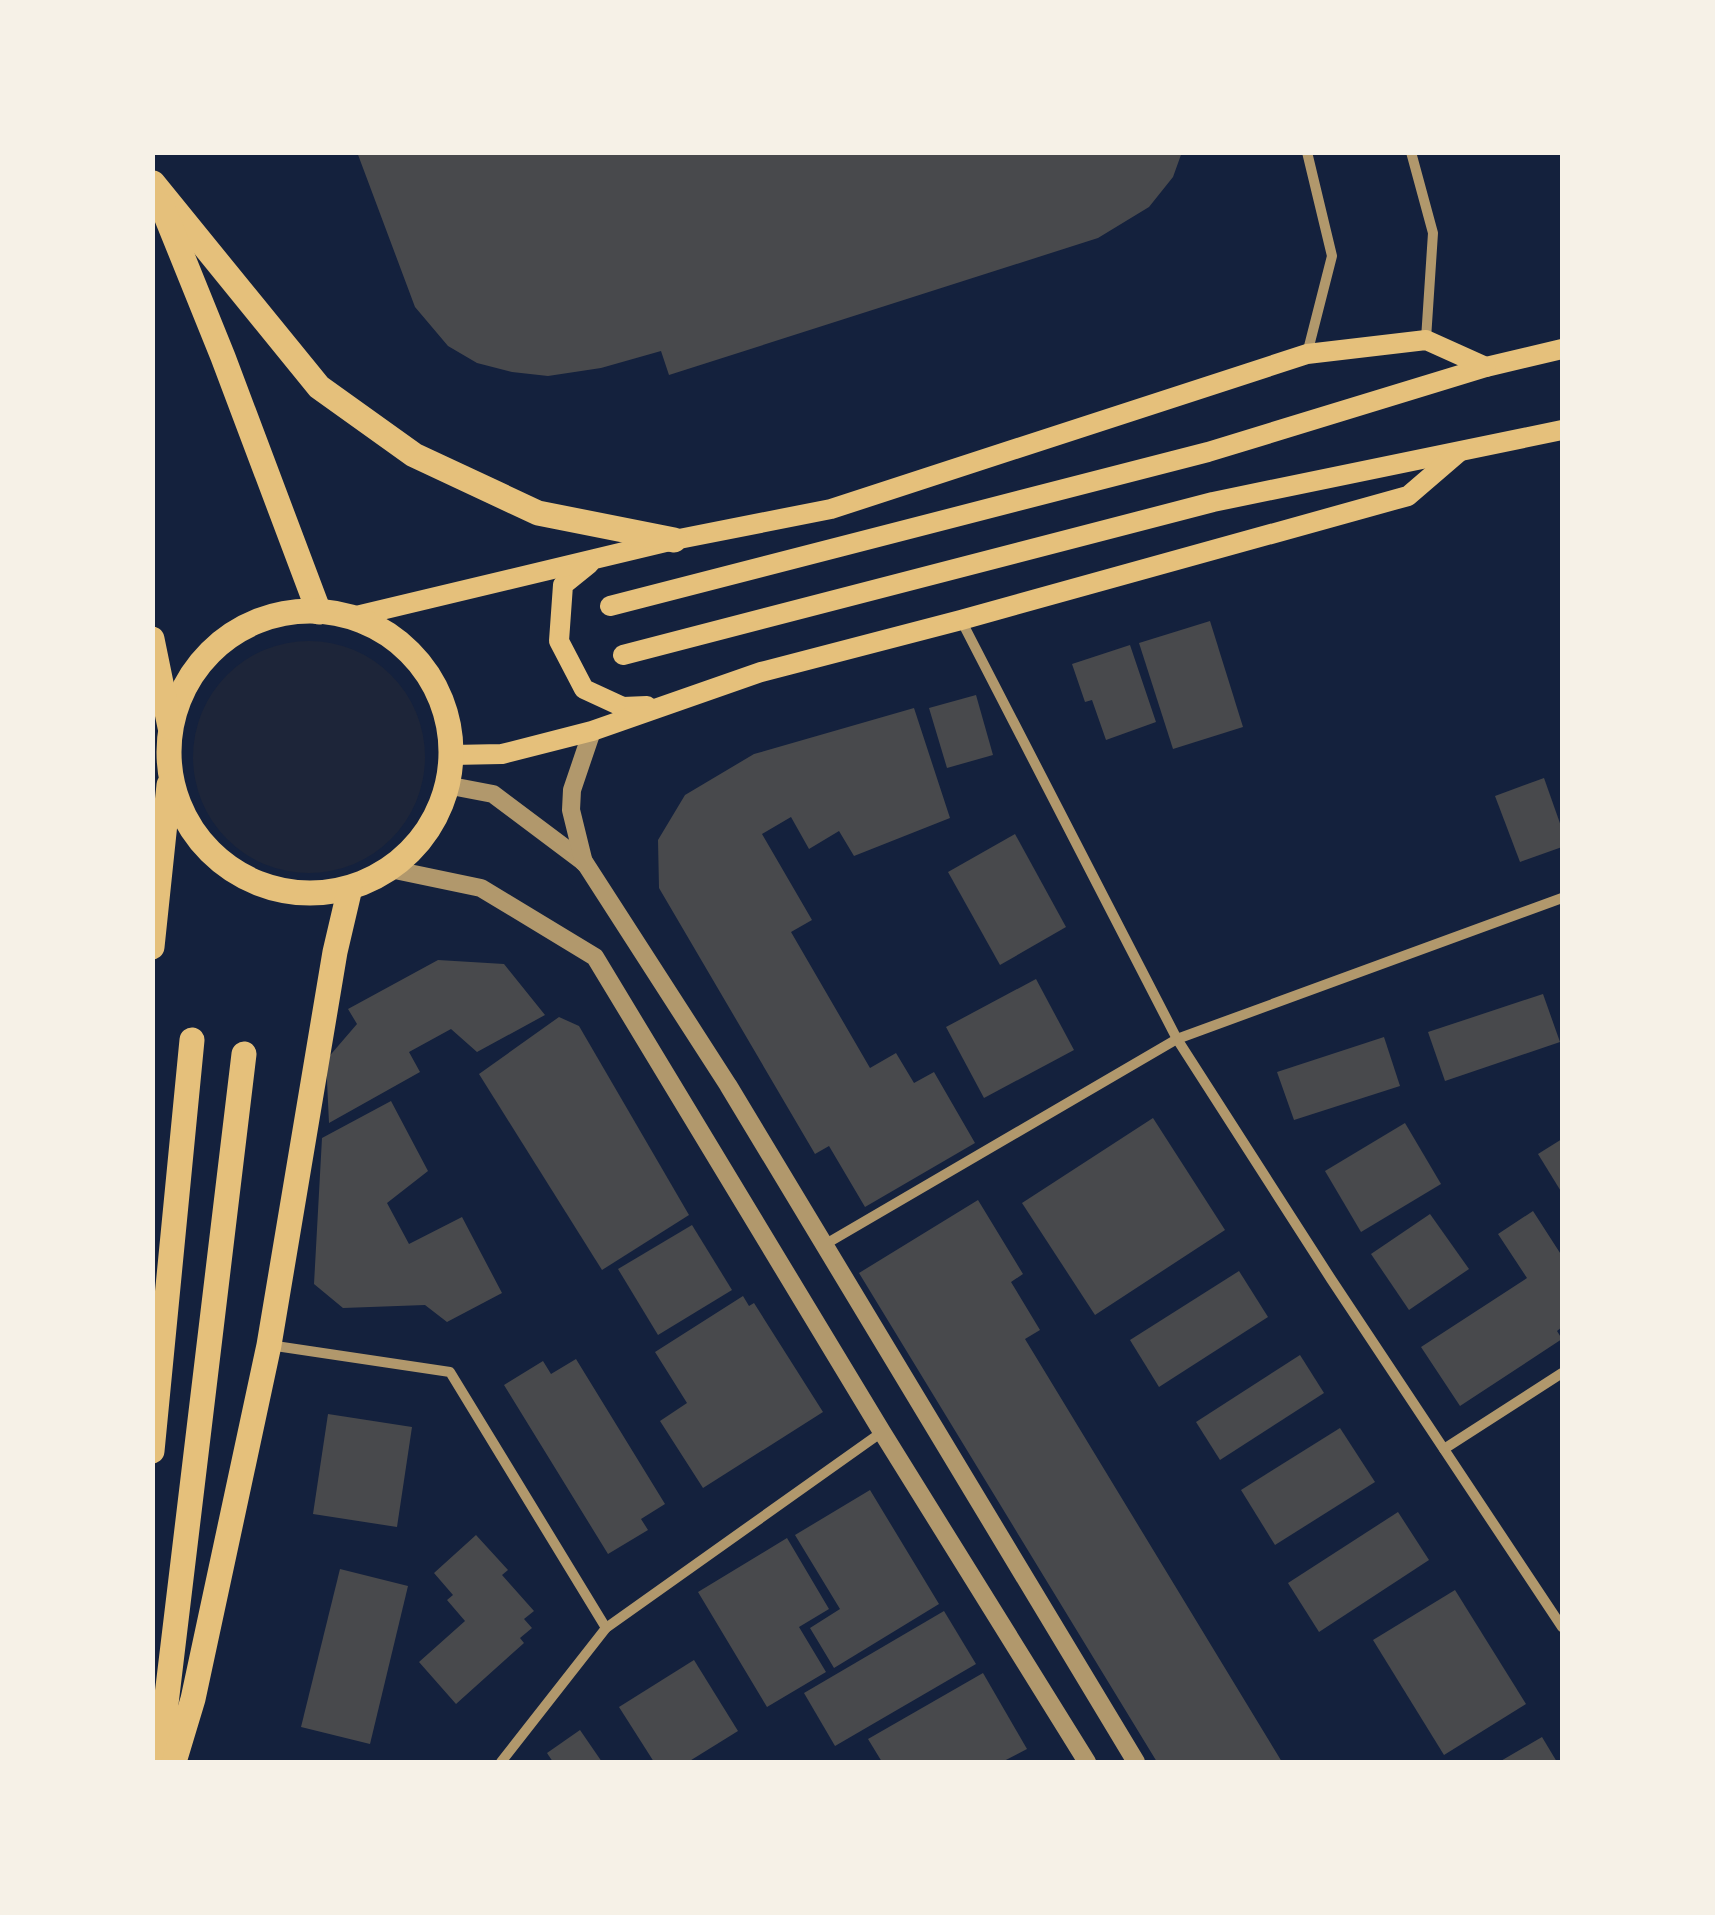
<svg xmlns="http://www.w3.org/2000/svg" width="1715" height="1915" font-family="Poppins,sans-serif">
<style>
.green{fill:#1d2539}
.building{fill:#48494c}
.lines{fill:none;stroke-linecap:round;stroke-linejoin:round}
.minor{stroke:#b1986c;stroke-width:10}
.tertiary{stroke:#b1986c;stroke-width:18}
.secondary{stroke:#e5c07b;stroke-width:20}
.primary{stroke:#e5c07b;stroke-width:25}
</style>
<rect width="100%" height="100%" fill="#14213d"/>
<circle class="green" cx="309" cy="757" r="116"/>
<g class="building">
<polygon points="357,152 1182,152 1173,177 1149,207 1098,238 669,375 661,351 601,368 548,376 512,372 477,363 448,346 415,307"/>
<polygon points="1210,621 1243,727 1173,749 1139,643"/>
<polygon points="1130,645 1156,722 1106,740 1092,700 1085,702 1072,664"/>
<polygon points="976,695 993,755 947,768 929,708"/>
<polygon points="914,708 950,818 854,856 839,831 809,849 791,817 762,834 812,920 791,932 870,1068 896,1053 914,1083 934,1072 975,1143 865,1207 829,1146 815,1154 659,888 658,840 685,795 754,754"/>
<polygon points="1544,778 1562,829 1562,847 1520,862 1495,796"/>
<polygon points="1015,834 1066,927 1000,965 948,872"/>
<polygon points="438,960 504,964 545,1015 477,1052 451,1029 409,1052 420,1072 329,1123 326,1060 357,1024 348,1009"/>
<polygon points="1036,979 1074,1050 984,1098 946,1027"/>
<polygon points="1543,994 1560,1042 1445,1081 1428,1032"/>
<polygon points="559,1017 579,1026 689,1215 602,1270 479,1074"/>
<polygon points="1384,1037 1400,1086 1294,1120 1277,1072"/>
<polygon points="391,1101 428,1171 387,1203 409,1244 462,1217 502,1293 447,1322 425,1305 343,1308 314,1284 322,1138"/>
<polygon points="1153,1118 1225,1230 1095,1315 1022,1203"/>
<polygon points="1405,1123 1441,1184 1361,1232 1325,1171"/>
<polygon points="1562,1139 1562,1193 1538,1154"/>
<polygon points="978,1200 1023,1274 1011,1282 1040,1330 1025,1339 1282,1762 1157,1762 859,1273"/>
<polygon points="1533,1211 1562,1256 1562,1327 1557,1331 1562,1339 1460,1406 1421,1347 1527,1278 1498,1234"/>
<polygon points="1430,1214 1469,1269 1409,1310 1371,1254"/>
<polygon points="692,1225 732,1290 658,1335 618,1269"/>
<polygon points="1239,1271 1268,1317 1159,1387 1130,1340"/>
<polygon points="743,1296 749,1306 754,1303 823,1412 703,1488 660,1421 687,1403 655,1352"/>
<polygon points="1300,1355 1324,1393 1220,1460 1196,1422"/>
<polygon points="576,1359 665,1504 641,1519 648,1530 608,1554 504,1385 543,1361 551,1374"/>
<polygon points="328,1414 412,1427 397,1527 313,1514"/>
<polygon points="1340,1428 1375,1482 1275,1545 1241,1490"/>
<polygon points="870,1490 939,1604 834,1668 810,1628 840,1609 795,1535"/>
<polygon points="1398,1512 1429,1560 1319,1632 1288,1583"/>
<polygon points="476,1535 508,1570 502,1575 534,1611 524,1619 532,1628 520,1638 524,1643 456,1704 419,1662 465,1621 447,1600 453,1595 434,1573"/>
<polygon points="787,1538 829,1609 799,1627 826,1672 767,1707 698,1592"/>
<polygon points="340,1569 408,1586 370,1744 301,1727"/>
<polygon points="1455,1590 1526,1704 1444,1755 1373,1640"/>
<polygon points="944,1611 976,1664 835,1746 804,1693"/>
<polygon points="694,1660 738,1731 688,1762 654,1762 619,1707"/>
<polygon points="983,1673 1027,1749 1002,1762 882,1762 868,1739"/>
<polygon points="580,1730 602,1762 553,1762 547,1753"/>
<polygon points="1542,1737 1557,1762 1499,1762"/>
</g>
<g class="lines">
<g class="minor">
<polyline points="1307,152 1332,256 1307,354"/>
<polyline points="1411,152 1433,233 1426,339"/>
<polyline points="961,620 1177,1039 1331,1279 1562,1627"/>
<polyline points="824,1245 1177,1039 1562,898"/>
<polyline points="269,1345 450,1372 606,1628"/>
<polyline points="1444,1449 1562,1373"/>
<polyline points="501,1762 606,1628 882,1432"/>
</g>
<g class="tertiary">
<polyline points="446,785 493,794 585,863 728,1085 1136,1762"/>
<polyline points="584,863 571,810 572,790 592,731"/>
<polyline points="390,869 481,888 595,957 882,1432 1087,1762"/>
</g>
<g class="secondary">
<polyline points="589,564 563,585 559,641 584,689 623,707 647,706"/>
<polyline points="610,606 1208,452 1486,367 1562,349"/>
<polyline points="352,617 674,540 831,509 1307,354 1426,340 1486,367"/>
<polyline points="623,655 1213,502 1562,430"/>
<polyline points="452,755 502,754 592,731 761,672 961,620 1408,496 1458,453"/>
</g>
<g class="primary">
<polyline points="153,183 319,387 414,455 538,513 674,540"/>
<polyline points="162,206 223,357 319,612"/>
<circle cx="310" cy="752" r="141"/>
<polyline points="152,639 170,727"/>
<polyline points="152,947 169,785"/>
<polyline points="152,1451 192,1040"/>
<polyline points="159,1762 244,1054"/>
<polyline points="174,1762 193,1699 269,1345 335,952 350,888"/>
</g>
</g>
<rect width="1715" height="1915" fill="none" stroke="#f6f1e7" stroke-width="310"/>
</svg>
